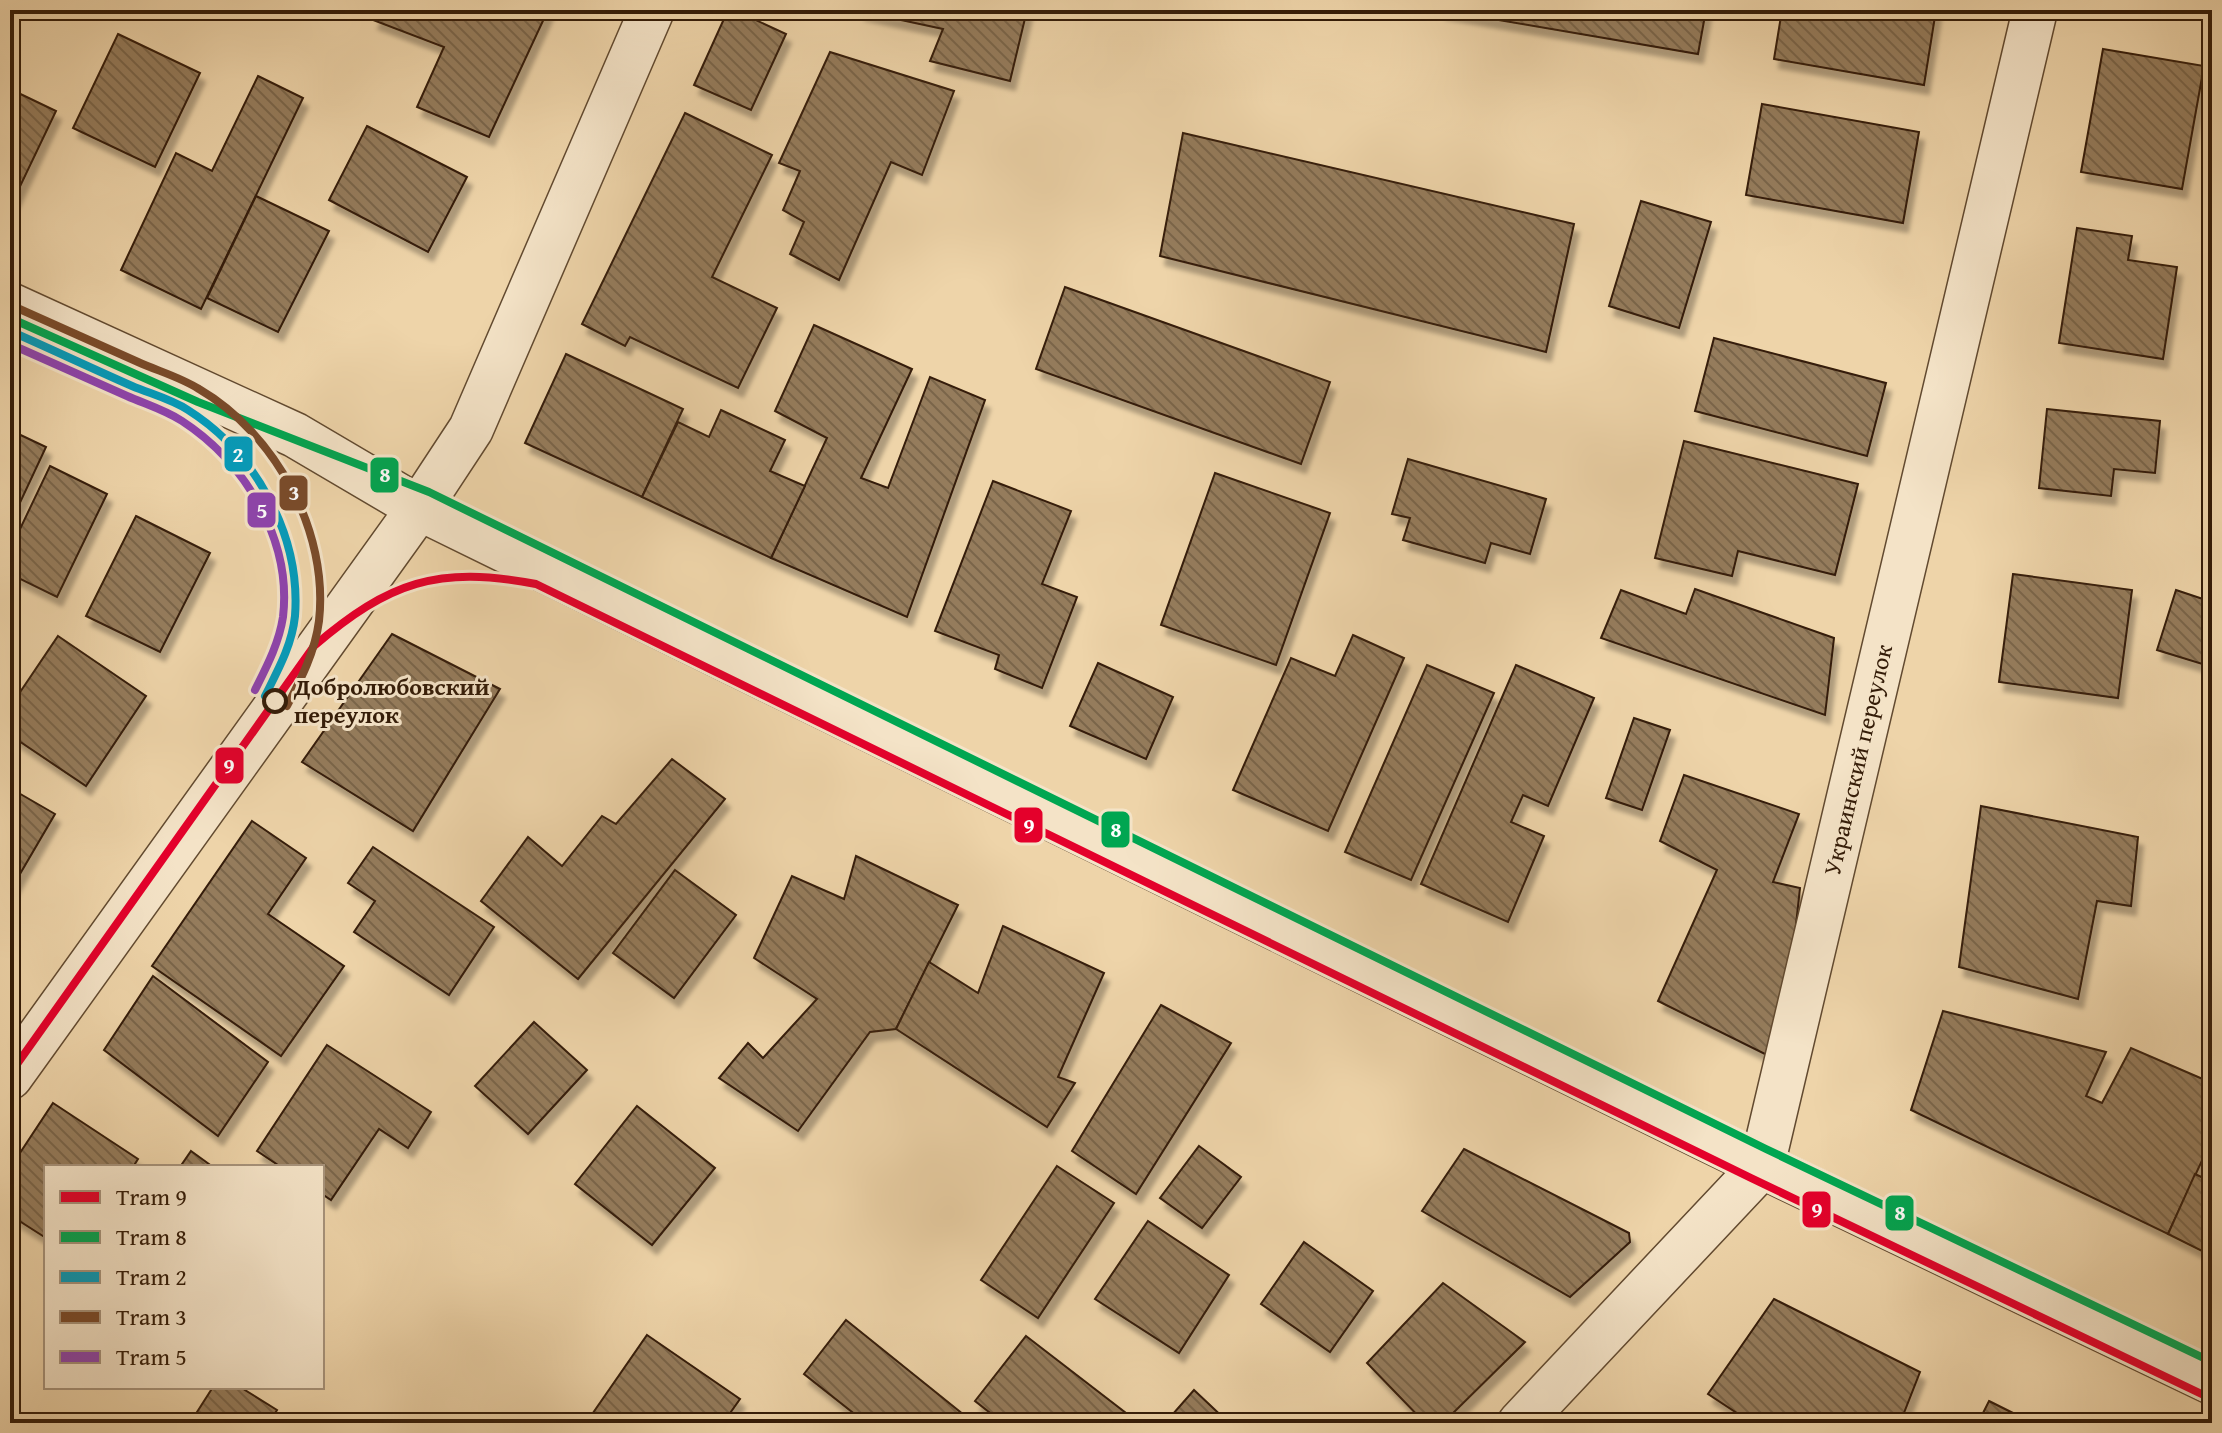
<svg xmlns="http://www.w3.org/2000/svg" width="2222" height="1433" font-family="'Gentium Book Plus',serif">
<style>
.building{fill:url(#building-back-hatch);stroke:#341c08;stroke-width:2;filter:url(#shadow)}
.lines{fill:none;stroke-linecap:round;stroke-linejoin:round}
.minor-casing{stroke:#624a30;stroke-width:47}
.minor{stroke:#f4e3c7;stroke-width:44}
.tram-1-casing{stroke:#f4e3c7;stroke-width:14}
.tram-2-casing{stroke:#f4e3c7;stroke-width:14}
.tram-3-casing{stroke:#f4e3c7;stroke-width:14}
.tram-4-casing{stroke:#f4e3c7;stroke-width:14}
.tram-5-casing{stroke:#f4e3c7;stroke-width:14}
.tram-1{stroke:#e4002b;stroke-width:8}
.tram-2{stroke:#00a651;stroke-width:8}
.tram-3{stroke:#059bba;stroke-width:8}
.tram-4{stroke:#7a4b2a;stroke-width:8}
.tram-5{stroke:#8e44ad;stroke-width:8}
.stop-dot{fill:#f4e3c7;stroke:#341c08;stroke-width:4}
.labels{text-anchor:middle;stroke-width:6;stroke-linejoin:round;paint-order:stroke}
.stop-label{font-size:24px;font-weight:bold;fill:#341c08;stroke:#f4e3c7;text-anchor:start}
.street-label{font-size:24px;fill:#341c08;stroke:#f4e3c7}
.line-badge{stroke:#f4e3c7;stroke-width:3}
.badge-label{font-size:22px;text-anchor:middle;font-weight:bold;fill:#fff}
</style>
<defs>
<pattern id="building-back-hatch" width="6" height="6" patternUnits="userSpaceOnUse" patternTransform="scale(2)"><rect width="6" height="6" fill="#957c5c"/><path d="M-1 5l2 2M0 0l6 6M5-1l2 2" fill="none" stroke="#7a654a"/></pattern>
<filter id="shadow"><feDropShadow dx="5" dy="9" stdDeviation="2" flood-color="#0004"/></filter>
</defs>
<rect width="100%" height="100%" fill="#eed4a9"/>
<filter id="stains"><feTurbulence type="fractalNoise" baseFrequency=".0025" numOctaves="4"/><feColorMatrix values="0 0 0 0 .2 0 0 0 0 .09 0 0 0 0 .02 0 0 0 .5 -.17"/></filter>
<radialGradient id="worn" r=".72"><stop offset=".6" stop-color="#630" stop-opacity="0"/><stop offset="1" stop-color="#630" stop-opacity=".3"/></radialGradient>
<g class="building">
<polygon points="378,10 548,10 489,137 417,107 444,47 373,20"/>
<polygon points="728,10 734,10 786,34 751,110 694,85"/>
<polygon points="1027,10 1010,81 930,61 943,29 859,11"/>
<polygon points="1440,10 1706,10 1698,54"/>
<polygon points="1782,10 1936,10 1924,85 1774,59"/>
<polygon points="118,34 200,73 155,167 73,128"/>
<polygon points="2103,49 2204,66 2182,189 2081,172"/>
<polygon points="830,52 954,91 922,175 891,162 839,280 790,254 804,222 783,210 800,171 779,163"/>
<polygon points="258,76 303,98 201,309 121,270 176,153 212,171"/>
<polygon points="10,89 56,111 14,199 10,197"/>
<polygon points="1762,104 1919,132 1903,223 1746,195"/>
<polygon points="685,113 772,155 712,277 777,308 738,388 630,337 625,346 582,324"/>
<polygon points="367,126 467,177 428,252 329,200"/>
<polygon points="1183,133 1574,224 1546,352 1160,256"/>
<polygon points="256,196 329,231 278,332 207,298"/>
<polygon points="1641,201 1711,222 1679,328 1609,306"/>
<polygon points="2077,228 2132,236 2128,260 2177,267 2163,359 2059,343"/>
<polygon points="1065,287 1330,382 1301,464 1036,369"/>
<polygon points="814,325 912,369 861,478 888,488 930,377 985,400 907,617 771,558 827,438 775,411"/>
<polygon points="1714,338 1886,383 1867,456 1695,411"/>
<polygon points="566,354 683,409 642,497 525,443"/>
<polygon points="2047,409 2160,421 2155,473 2114,469 2111,496 2039,488"/>
<polygon points="721,410 785,440 770,471 805,486 771,558 642,497 678,422 709,437"/>
<polygon points="10,430 46,447 10,524"/>
<polygon points="1684,441 1858,484 1835,575 1738,551 1732,576 1655,558"/>
<polygon points="1408,459 1546,499 1530,554 1491,543 1485,563 1403,540 1410,518 1392,514"/>
<polygon points="50,466 107,494 57,597 10,574 10,550"/>
<polygon points="1215,473 1330,513 1276,665 1161,625"/>
<polygon points="993,481 1071,511 1042,584 1077,597 1042,688 995,669 999,655 935,631"/>
<polygon points="136,516 210,553 160,652 86,616"/>
<polygon points="2013,574 2132,590 2118,698 1999,682"/>
<polygon points="1695,589 1834,638 1825,715 1601,638 1621,590 1686,614"/>
<polygon points="2176,590 2212,602 2212,667 2157,650"/>
<polygon points="392,634 500,689 413,831 302,762"/>
<polygon points="1353,635 1404,658 1328,831 1233,790 1291,658 1335,676"/>
<polygon points="58,636 146,696 86,786 10,735 10,707"/>
<polygon points="1098,663 1173,697 1146,759 1070,726"/>
<polygon points="1427,665 1494,693 1411,880 1345,852"/>
<polygon points="1516,665 1594,698 1548,806 1523,795 1511,822 1544,836 1508,922 1421,884"/>
<polygon points="1634,718 1670,730 1642,810 1606,798"/>
<polygon points="672,759 725,799 578,979 481,901 528,837 562,866 602,816 616,824"/>
<polygon points="1684,775 1799,814 1773,882 1800,888 1781,1062 1658,1001 1717,870 1660,841"/>
<polygon points="10,788 55,814 10,891"/>
<polygon points="1981,806 2138,837 2131,906 2097,901 2078,999 1959,967"/>
<polygon points="252,821 306,858 268,914 344,966 281,1056 152,966"/>
<polygon points="373,847 494,927 449,995 354,932 375,901 348,883"/>
<polygon points="856,856 958,905 896,1029 870,1032 798,1131 719,1078 748,1043 763,1058 817,999 754,958 792,876 844,899"/>
<polygon points="675,870 736,915 674,998 613,953"/>
<polygon points="1003,926 1104,973 1058,1077 1075,1083 1047,1127 896,1029 929,962 978,993"/>
<polygon points="153,976 268,1062 218,1136 104,1050"/>
<polygon points="1161,1005 1231,1043 1136,1194 1072,1151"/>
<polygon points="1943,1011 2106,1052 2086,1096 2102,1103 2131,1048 2212,1083 2212,1139 2168,1234 1911,1110"/>
<polygon points="534,1022 587,1070 528,1134 475,1086"/>
<polygon points="327,1045 431,1112 408,1148 379,1129 331,1200 322,1194 322,1167 281,1167 257,1151"/>
<polygon points="53,1103 138,1159 133,1167 46,1167 46,1238 10,1215 10,1168"/>
<polygon points="637,1106 715,1168 652,1245 575,1184"/>
<polygon points="1199,1146 1241,1177 1202,1228 1160,1198"/>
<polygon points="1464,1149 1629,1233 1630,1242 1570,1297 1422,1211"/>
<polygon points="191,1151 213,1167 180,1167"/>
<polygon points="1057,1166 1114,1203 1038,1318 981,1280"/>
<polygon points="2195,1174 2212,1182 2212,1256 2168,1234"/>
<polygon points="1148,1221 1229,1275 1179,1353 1095,1299"/>
<polygon points="1304,1242 1373,1291 1330,1352 1261,1304"/>
<polygon points="1443,1283 1525,1342 1443,1423 1425,1423 1367,1363"/>
<polygon points="1774,1299 1920,1372 1900,1423 1752,1423 1708,1394"/>
<polygon points="846,1320 974,1423 866,1423 804,1374"/>
<polygon points="647,1335 740,1399 723,1423 586,1423"/>
<polygon points="1026,1336 1139,1423 1003,1423 975,1401"/>
<polygon points="213,1387 240,1387 277,1410 269,1423 190,1423"/>
<polygon points="1194,1390 1229,1423 1165,1423"/>
<polygon points="1989,1401 2033,1423 1978,1423"/>
</g>
<g class="lines">
<defs>
<g id="minor">
<polyline points="10,305 295,435 419,508 1762,1166 2212,1382"/>
<polyline points="10,1077 419,508 471,429 652,10"/>
<polyline points="1520,1423 1762,1166 2035,10"/>
</g>
</defs>
<use href="#minor" class="minor-casing"/>
<use href="#minor" class="minor"/>
<defs>
<path id="tram-1" d="M 10,1074 L 314,646 C 389,582 438,565 536,584 L 1751,1178 L 2212,1399"/>
<polyline id="tram-2" points="10,318 198,402 429,492 1766,1149 2212,1362"/>
<path id="tram-3" d="M 10,331 C 51,349 91,368 132,386 C 151,394 171,399 188,410 C 256,453 301,536 295,616 C 292,645 278,670 265,696"/>
<path id="tram-4" d="M 15,307 C 56,325 97,344 138,362 C 158,371 180,377 199,389 C 276,434 329,532 319,621 C 315,652 301,679 287,706"/>
<path id="tram-5" d="M 10,344 C 49,361 88,379 127,396 C 145,404 165,410 182,421 C 245,462 292,540 283,617 C 279,643 267,666 255,690"/>
</defs>
<use href="#tram-1" class="tram-1-casing"/>
<use href="#tram-2" class="tram-2-casing"/>
<use href="#tram-3" class="tram-3-casing"/>
<use href="#tram-4" class="tram-4-casing"/>
<use href="#tram-5" class="tram-5-casing"/>
<use href="#tram-1" class="tram-1"/>
<use href="#tram-2" class="tram-2"/>
<use href="#tram-3" class="tram-3"/>
<use href="#tram-4" class="tram-4"/>
<use href="#tram-5" class="tram-5"/>
</g>
<circle class="stop-dot" cx="275" cy="701" r="11"/>
<g class="labels">
<g class="stop-label">
<text x="294" y="695">Добролюбовский<tspan x="294" dy="28">переулок</tspan></text>
</g>
<g class="street-label">
<text transform="translate(1858 760) rotate(-77)" y="8">Украинский переулок</text>
</g>
</g>
<g class="line-badge">
<rect x="223" y="435" width="31" height="38" rx="8" fill="#059bba"/>
<rect x="369" y="456" width="31" height="38" rx="8" fill="#00a651"/>
<rect x="278" y="474" width="31" height="38" rx="8" fill="#7a4b2a"/>
<rect x="246" y="491" width="31" height="38" rx="8" fill="#8e44ad"/>
<rect x="214" y="746" width="31" height="39" rx="8" fill="#e4002b"/>
<rect x="1013" y="806" width="31" height="38" rx="8" fill="#e4002b"/>
<rect x="1100" y="810" width="31" height="39" rx="8" fill="#00a651"/>
<rect x="1801" y="1190" width="31" height="39" rx="8" fill="#e4002b"/>
<rect x="1884" y="1194" width="31" height="38" rx="8" fill="#00a651"/>
</g>
<g class="badge-label">
<text x="238" y="462">2</text>
<text x="385" y="482">8</text>
<text x="294" y="500">3</text>
<text x="262" y="518">5</text>
<text x="229" y="773">9</text>
<text x="1029" y="833">9</text>
<text x="1116" y="837">8</text>
<text x="1817" y="1217">9</text>
<text x="1900" y="1220">8</text>
</g>
<rect width="2222" height="1433" fill="none" stroke="#eed4a9" stroke-width="40"/>
<rect x="12" y="12" width="2198" height="1409" fill="none" stroke="#341c08" stroke-width="4"/>
<rect x="20" y="20" width="2182" height="1393" fill="none" stroke="#341c08" stroke-width="2"/>
<rect x="44" y="1165" width="280" height="224" fill="#f4e3c7" stroke="#a7937b" stroke-width="2"/>
<rect x="60" y="1191" width="40" height="12" fill="#e4002b" stroke="#a7937b" stroke-width="2"/>
<text x="116" y="1205" font-size="24" fill="#341c08">Tram 9</text>
<rect x="60" y="1231" width="40" height="12" fill="#00a651" stroke="#a7937b" stroke-width="2"/>
<text x="116" y="1245" font-size="24" fill="#341c08">Tram 8</text>
<rect x="60" y="1271" width="40" height="12" fill="#059bba" stroke="#a7937b" stroke-width="2"/>
<text x="116" y="1285" font-size="24" fill="#341c08">Tram 2</text>
<rect x="60" y="1311" width="40" height="12" fill="#7a4b2a" stroke="#a7937b" stroke-width="2"/>
<text x="116" y="1325" font-size="24" fill="#341c08">Tram 3</text>
<rect x="60" y="1351" width="40" height="12" fill="#8e44ad" stroke="#a7937b" stroke-width="2"/>
<text x="116" y="1365" font-size="24" fill="#341c08">Tram 5</text>
<rect width="100%" height="100%" filter="url(#stains)"/>
<rect width="100%" height="100%" fill="url(#worn)"/>
</svg>
